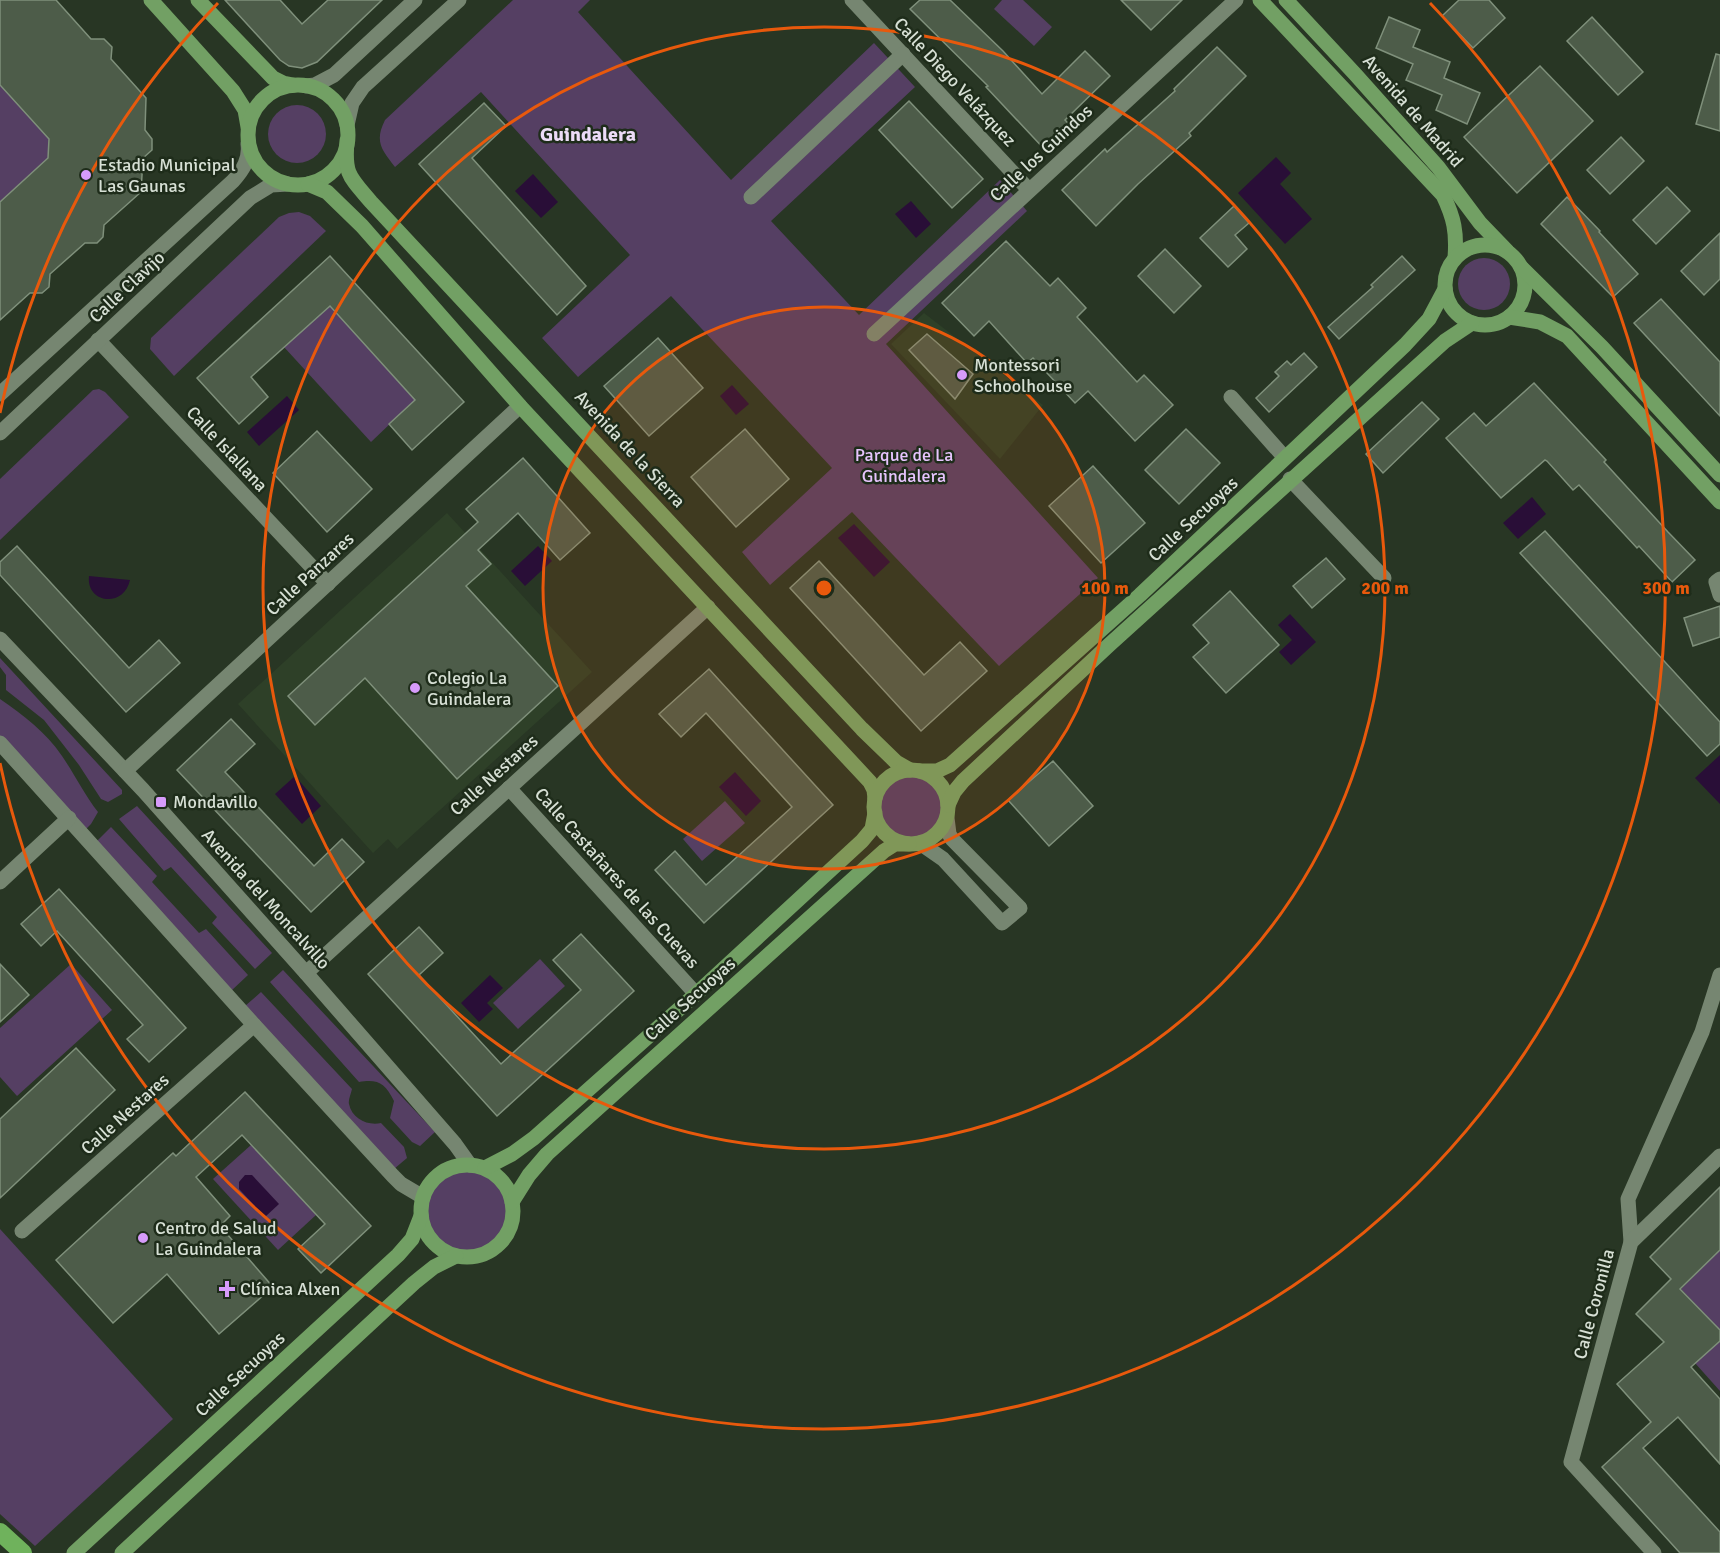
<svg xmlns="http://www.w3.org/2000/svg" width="1720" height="1553" font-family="Signika,sans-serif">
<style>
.built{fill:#2e4028}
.green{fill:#553f63}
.water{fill:#290e37}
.building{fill:#4d5c49;stroke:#7f907b;stroke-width:1.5}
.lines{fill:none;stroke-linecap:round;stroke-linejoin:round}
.minor{stroke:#768671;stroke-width:15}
.major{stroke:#72a064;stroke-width:15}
.highway{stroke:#6fb25c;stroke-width:18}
.ring{fill:none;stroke:#e8590c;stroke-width:3}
.poi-dot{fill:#d69bfa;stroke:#1e2c1a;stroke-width:2}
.labels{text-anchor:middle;stroke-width:5;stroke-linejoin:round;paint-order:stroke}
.street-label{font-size:18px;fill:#d7e0d5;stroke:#1e2c1a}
.poi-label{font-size:18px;fill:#d7e0d5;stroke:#1e2c1a;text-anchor:start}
.park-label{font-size:18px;fill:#e7c4fe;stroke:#1e2c1a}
.neighbourhood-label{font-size:20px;font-weight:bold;fill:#ecdcf7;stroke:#1e2c1a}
.centre{fill:#e8590c;stroke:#1e2c1a;stroke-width:3}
.ring-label{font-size:18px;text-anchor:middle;font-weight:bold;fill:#e8590c;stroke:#1e2c1a;stroke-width:5;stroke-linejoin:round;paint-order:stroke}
</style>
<rect width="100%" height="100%" fill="#283624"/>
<g class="built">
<polygon points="924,313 1043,405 1000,459 891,344"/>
<polygon points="447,513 592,672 397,849 388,839 373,853 238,704"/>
</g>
<g class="green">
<path d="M 513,0 L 590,0 L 578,12 L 731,180 L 874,43 L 915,87 L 771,221 L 859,315 L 1000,180 L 1027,211 L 886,344 L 1098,578 L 999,666 L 852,512 L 770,585 L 742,552 L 832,468 L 671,296 L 578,377 L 542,338 L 630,255 L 481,92 L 395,167 C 382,150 374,142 385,120 Z"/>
<polygon points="1002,0 1023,0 1052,27 1034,46 994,9"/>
<polygon points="0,85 49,139 48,158 0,202"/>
<circle cx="297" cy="134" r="29"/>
<polygon points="299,212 310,216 326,231 174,376 150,349 151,338 279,217 289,213"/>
<circle cx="1484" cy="284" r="26"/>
<polygon points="330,306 415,400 371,442 284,347"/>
<polygon points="99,389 105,392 129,417 0,540 0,479 93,390"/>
<polygon points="0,658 122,790 122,794 108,802 101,799 79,765 44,720 6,690 6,675 0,667"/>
<path d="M 0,699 C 23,715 46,732 62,756 C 75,775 84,794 98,812 L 91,824 L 85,830 L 0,739 Z"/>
<circle cx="911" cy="809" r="33"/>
<polygon points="725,801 745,823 702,861 683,839"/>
<polygon points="137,806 272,953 255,969 212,923 217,917 171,867 164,871 119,819"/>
<polygon points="111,827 157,876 152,882 199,933 206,929 248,975 231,991 95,843"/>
<polygon points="540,959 565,986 518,1029 493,1003"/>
<polygon points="71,964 112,1010 17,1096 0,1077 0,1028"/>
<path d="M 283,970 L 435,1132 L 420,1146 L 412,1142 L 390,1118 L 394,1101 C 385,1083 378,1079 359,1082 L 270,982 Z"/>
<path d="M 261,992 L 352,1089 C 351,1094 348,1100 349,1104 C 352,1119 368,1126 381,1123 L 404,1147 L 407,1158 L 394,1169 L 245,1006 Z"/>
<polygon points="251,1145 316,1215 278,1250 213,1179"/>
<path d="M 472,1170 C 538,1189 499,1275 448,1248 C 441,1245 435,1240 431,1233 C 426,1225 424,1216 421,1207 C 435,1183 442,1171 472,1170 Z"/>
<polygon points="0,1229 173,1419 35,1546 0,1514"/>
<polygon points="1720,1250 1720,1330 1681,1289"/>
<polygon points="1720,1341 1720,1391 1695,1363"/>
</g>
<g class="water">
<polygon points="1276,157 1291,173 1280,184 1312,219 1285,244 1238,193"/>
<polygon points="533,174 558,202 541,218 515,191"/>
<polygon points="911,201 931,224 916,238 895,214"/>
<polygon points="732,385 749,404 736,415 720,396"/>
<polygon points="287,396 299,410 259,446 247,432"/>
<polygon points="1532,497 1546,514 1518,539 1503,523"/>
<polygon points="854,524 890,562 874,577 838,538"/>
<polygon points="538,546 552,561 525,586 511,571"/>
<path d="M 89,576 L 130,580 C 124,608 86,604 89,576 Z"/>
<polygon points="1290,614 1316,642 1291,665 1279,652 1292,640 1278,625"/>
<polygon points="1720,755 1720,804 1695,778"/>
<polygon points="735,772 761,801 746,816 719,787"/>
<polygon points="295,776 321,806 302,824 275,794"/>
<polygon points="490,975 503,988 487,1003 493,1009 479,1022 461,1003"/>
<polygon points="245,1175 252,1175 279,1204 265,1217 239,1189 239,1182"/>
</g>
<g class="building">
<polygon points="0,0 56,0 91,39 104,39 112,47 111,59 146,98 145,130 152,139 152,150 143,158 141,192 104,225 103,237 97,243 85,243 50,274 49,287 42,293 30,293 0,320 0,202 48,158 49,139 0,85"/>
<polygon points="225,0 280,0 302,24 328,0 382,0 317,62 302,68 289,66 280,60"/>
<polygon points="920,0 950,0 1003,51 1042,94 1085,51 1110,76 1065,120 1072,127 1047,152 986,87 988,86 910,9"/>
<polygon points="1121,0 1182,0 1151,30"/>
<polygon points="1459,0 1489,0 1505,18 1473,48 1442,16"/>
<polygon points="1389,17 1420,30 1413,47 1450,62 1444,78 1480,93 1467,124 1436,110 1442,95 1406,80 1413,64 1376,48"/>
<polygon points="1592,17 1643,72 1618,95 1567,41"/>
<polygon points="1217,47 1246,76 1189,133 1191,136 1138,184 1096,226 1062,190 1105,149 1107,152 1175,91 1174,89"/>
<polygon points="1716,54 1720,55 1720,131 1696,124"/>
<polygon points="1540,66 1593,121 1517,193 1464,137"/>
<polygon points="909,101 983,179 952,208 879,130"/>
<polygon points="484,103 506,126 472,158 586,286 557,315 419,164"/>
<polygon points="1621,137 1644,161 1610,194 1587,170"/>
<polygon points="1667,187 1690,211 1656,244 1633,220"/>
<polygon points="1567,197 1600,231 1599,232 1638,274 1613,297 1541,224"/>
<polygon points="1234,206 1249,223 1235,235 1247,249 1228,267 1200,238"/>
<polygon points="1720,233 1720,279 1704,295 1681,271"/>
<polygon points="1006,241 1050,286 1058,278 1086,308 1077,317 1137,382 1144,375 1173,405 1135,441 1088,391 1075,403 1033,358 1027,363 989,321 974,336 942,303"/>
<polygon points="1165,249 1201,286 1174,313 1138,276"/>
<polygon points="330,256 464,402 412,450 389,424 415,400 330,306 251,377 268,397 239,424 197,378"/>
<polygon points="1402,256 1415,270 1339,339 1328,327 1373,287 1371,285"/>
<polygon points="1661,299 1720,362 1720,416 1634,323"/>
<polygon points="927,334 973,374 955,399 909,350"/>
<polygon points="658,338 703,388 649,436 604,386"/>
<polygon points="1304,353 1317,367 1269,412 1256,398 1279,376 1275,372 1287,361 1291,365"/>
<polygon points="1534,383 1606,460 1604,462 1668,532 1695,560 1672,582 1639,546 1637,548 1579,485 1573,490 1547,461 1545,460 1501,498 1446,438 1474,413 1486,426"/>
<polygon points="1422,402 1439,419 1383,473 1366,454"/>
<polygon points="745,429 789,479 736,527 691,477"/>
<polygon points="1186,429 1220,463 1179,504 1145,470"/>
<polygon points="317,431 372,489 327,532 273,473"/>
<polygon points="523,458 590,533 560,560 518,513 478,550 491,564 466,586 558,686 457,779 365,678 315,725 288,696 478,522 466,509"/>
<polygon points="1093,466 1145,523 1101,563 1049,506"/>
<polygon points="1545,531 1720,722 1720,744 1707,756 1520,553"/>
<polygon points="17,546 129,668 159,640 180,663 126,712 0,575 0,562"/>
<polygon points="1326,558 1345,579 1312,608 1293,586"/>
<polygon points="819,561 924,675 960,642 987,671 921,731 790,588"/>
<polygon points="1230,591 1279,645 1226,693 1193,657 1209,643 1193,625"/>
<polygon points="1720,606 1720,637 1693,646 1684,618"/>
<polygon points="709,669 833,805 704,923 655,870 675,851 706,885 792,807 706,713 681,737 659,714"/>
<polygon points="231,719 255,744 225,772 314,866 342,839 364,862 311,912 177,770"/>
<polygon points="1053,761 1093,806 1049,846 1008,800"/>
<polygon points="59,889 186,1028 149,1062 127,1039 143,1025 57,931 41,946 21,924"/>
<polygon points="419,927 443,953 419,975 501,1064 581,990 553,960 581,934 634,991 497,1116 368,974"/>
<polygon points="0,964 29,995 0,1022"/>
<polygon points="76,1048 115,1090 0,1198 0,1119"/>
<polygon points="245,1092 371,1226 321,1273 298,1249 325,1224 242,1135 196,1177 230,1216 220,1226 273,1287 219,1334 167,1274 113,1323 56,1260 173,1153 176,1156"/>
<polygon points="1720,1187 1720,1250 1680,1289 1720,1330 1720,1341 1691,1367 1720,1399 1720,1464 1678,1417 1643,1448 1720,1532 1720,1553 1680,1553 1602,1467 1651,1422 1617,1384 1664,1342 1636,1314 1671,1279 1650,1257"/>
</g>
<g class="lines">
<g class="minor">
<polyline points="852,0 1029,190"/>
<polyline points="306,86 315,85 334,75 415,0"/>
<polyline points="347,125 352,103 363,87 459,0"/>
<polyline points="751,197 903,54"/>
<polyline points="874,334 1236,0"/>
<polyline points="98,340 328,584"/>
<path d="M 0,394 L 233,181 C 243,170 250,159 248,144"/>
<polyline points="1231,397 1285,458"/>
<polyline points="0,433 250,198 271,185 288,184"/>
<polyline points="1290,479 1384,578"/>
<polyline points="1720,579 1716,582 1720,595"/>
<polyline points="0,639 143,790 306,973 455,1144 470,1165"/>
<polyline points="0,743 254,1025 393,1176 401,1184 423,1197"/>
<polyline points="125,771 520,406"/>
<polyline points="509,788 696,994"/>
<polyline points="920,843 943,859 1002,923 1020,908 952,839 949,834 947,818"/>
<polyline points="0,882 69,818"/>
<polyline points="306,973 708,607"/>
<polyline points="22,1231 254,1025"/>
<polyline points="1631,1242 1628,1199 1702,1032 1720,975"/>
<polyline points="1654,1553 1571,1462 1631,1242 1720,1156"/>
</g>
<g class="major">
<polyline points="151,0 233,91 245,110 248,127"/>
<polyline points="198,0 273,78 283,83 293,85"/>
<path d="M 1260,0 L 1443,195 C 1454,218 1457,232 1455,258"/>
<polyline points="1286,0 1355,74 1438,167 1480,223 1507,251"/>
<circle cx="298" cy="135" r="50"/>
<path d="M 347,141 C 344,175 350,177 371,202 L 862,729 L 896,762 L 910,770"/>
<polyline points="308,184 327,192 362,226 520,406 870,782 874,790 875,798"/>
<circle cx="1485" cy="285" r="40"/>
<polyline points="1521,267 1602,347 1720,475"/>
<polyline points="1509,317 1540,322 1567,336 1720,502"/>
<circle cx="911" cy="807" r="37"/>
<polyline points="919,771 937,771 950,765 1140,595 1405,345 1429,319 1445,289"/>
<polyline points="948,805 954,792 963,781 1109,645 1445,341 1472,323"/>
<circle cx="467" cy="1211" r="46"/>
<polyline points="485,1168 512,1154 534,1138 696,994 862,841 872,829 875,813"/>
<polyline points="512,1202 529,1175 547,1154 884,851 895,844 909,844"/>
<polyline points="74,1553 398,1255 412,1239 421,1216"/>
<polyline points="122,1553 414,1283 434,1267 456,1256"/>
</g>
<polyline class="highway" points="0,1532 23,1553"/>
</g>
<circle cx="824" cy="588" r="281" fill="#e8590c" fill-opacity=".12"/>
<g class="ring">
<circle cx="824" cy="588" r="281"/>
<circle cx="824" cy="588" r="561"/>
<path d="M0 413A842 842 0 0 1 218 3M1430 3A842 842 0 1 1 0 763"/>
</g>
<g class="poi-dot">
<circle cx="86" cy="175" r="6"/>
<circle cx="962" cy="375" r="6"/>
<circle cx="415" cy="688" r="6"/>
<rect x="155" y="796" width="12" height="12" rx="3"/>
<circle cx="143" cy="1238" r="6"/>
<path d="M224 1280h6v6h6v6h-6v6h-6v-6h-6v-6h6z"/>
</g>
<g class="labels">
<g class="street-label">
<text transform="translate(955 82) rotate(47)" y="6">Calle Diego Velázquez</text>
<text transform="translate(1413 111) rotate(49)" y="6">Avenida de Madrid</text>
<text transform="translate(1041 153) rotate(-43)" y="6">Calle los Guindos</text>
<text transform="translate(127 287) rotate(-43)" y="6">Calle Clavijo</text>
<text transform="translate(227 449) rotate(47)" y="6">Calle Islallana</text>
<text transform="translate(630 449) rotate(47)" y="6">Avenida de la Sierra</text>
<text transform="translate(1193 519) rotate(-43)" y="6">Calle Secuoyas</text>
<text transform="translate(310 574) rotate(-43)" y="6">Calle Panzares</text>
<text transform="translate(494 775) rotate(-42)" y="6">Calle Nestares</text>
<text transform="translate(617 878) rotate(48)" y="6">Calle Castañares de las Cuevas</text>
<text transform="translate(266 899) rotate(48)" y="6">Avenida del Moncalvillo</text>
<text transform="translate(690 999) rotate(-42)" y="6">Calle Secuoyas</text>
<text transform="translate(125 1114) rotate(-42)" y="6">Calle Nestares</text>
<text transform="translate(1594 1304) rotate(-75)" y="6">Calle Coronilla</text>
<text transform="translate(240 1374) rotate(-43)" y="6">Calle Secuoyas</text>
</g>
<g class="poi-label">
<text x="98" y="171">Estadio Municipal<tspan x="98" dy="21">Las Gaunas</tspan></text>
<text x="974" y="371">Montessori<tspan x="974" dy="21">Schoolhouse</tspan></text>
<text x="427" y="684">Colegio La<tspan x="427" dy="21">Guindalera</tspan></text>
<text x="173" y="808">Mondavillo</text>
<text x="155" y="1234">Centro de Salud<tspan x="155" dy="21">La Guindalera</tspan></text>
<text x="240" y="1295">Clínica Alxen</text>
</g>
<g class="park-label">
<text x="904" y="461">Parque de La<tspan x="904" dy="21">Guindalera</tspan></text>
</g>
<g class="neighbourhood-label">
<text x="588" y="141">Guindalera</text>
</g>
</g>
<circle cx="824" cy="588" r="9" class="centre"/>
<g class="ring-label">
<text x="1105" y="594">100 m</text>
<text x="1385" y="594">200 m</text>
<text x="1666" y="594">300 m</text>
</g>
</svg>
